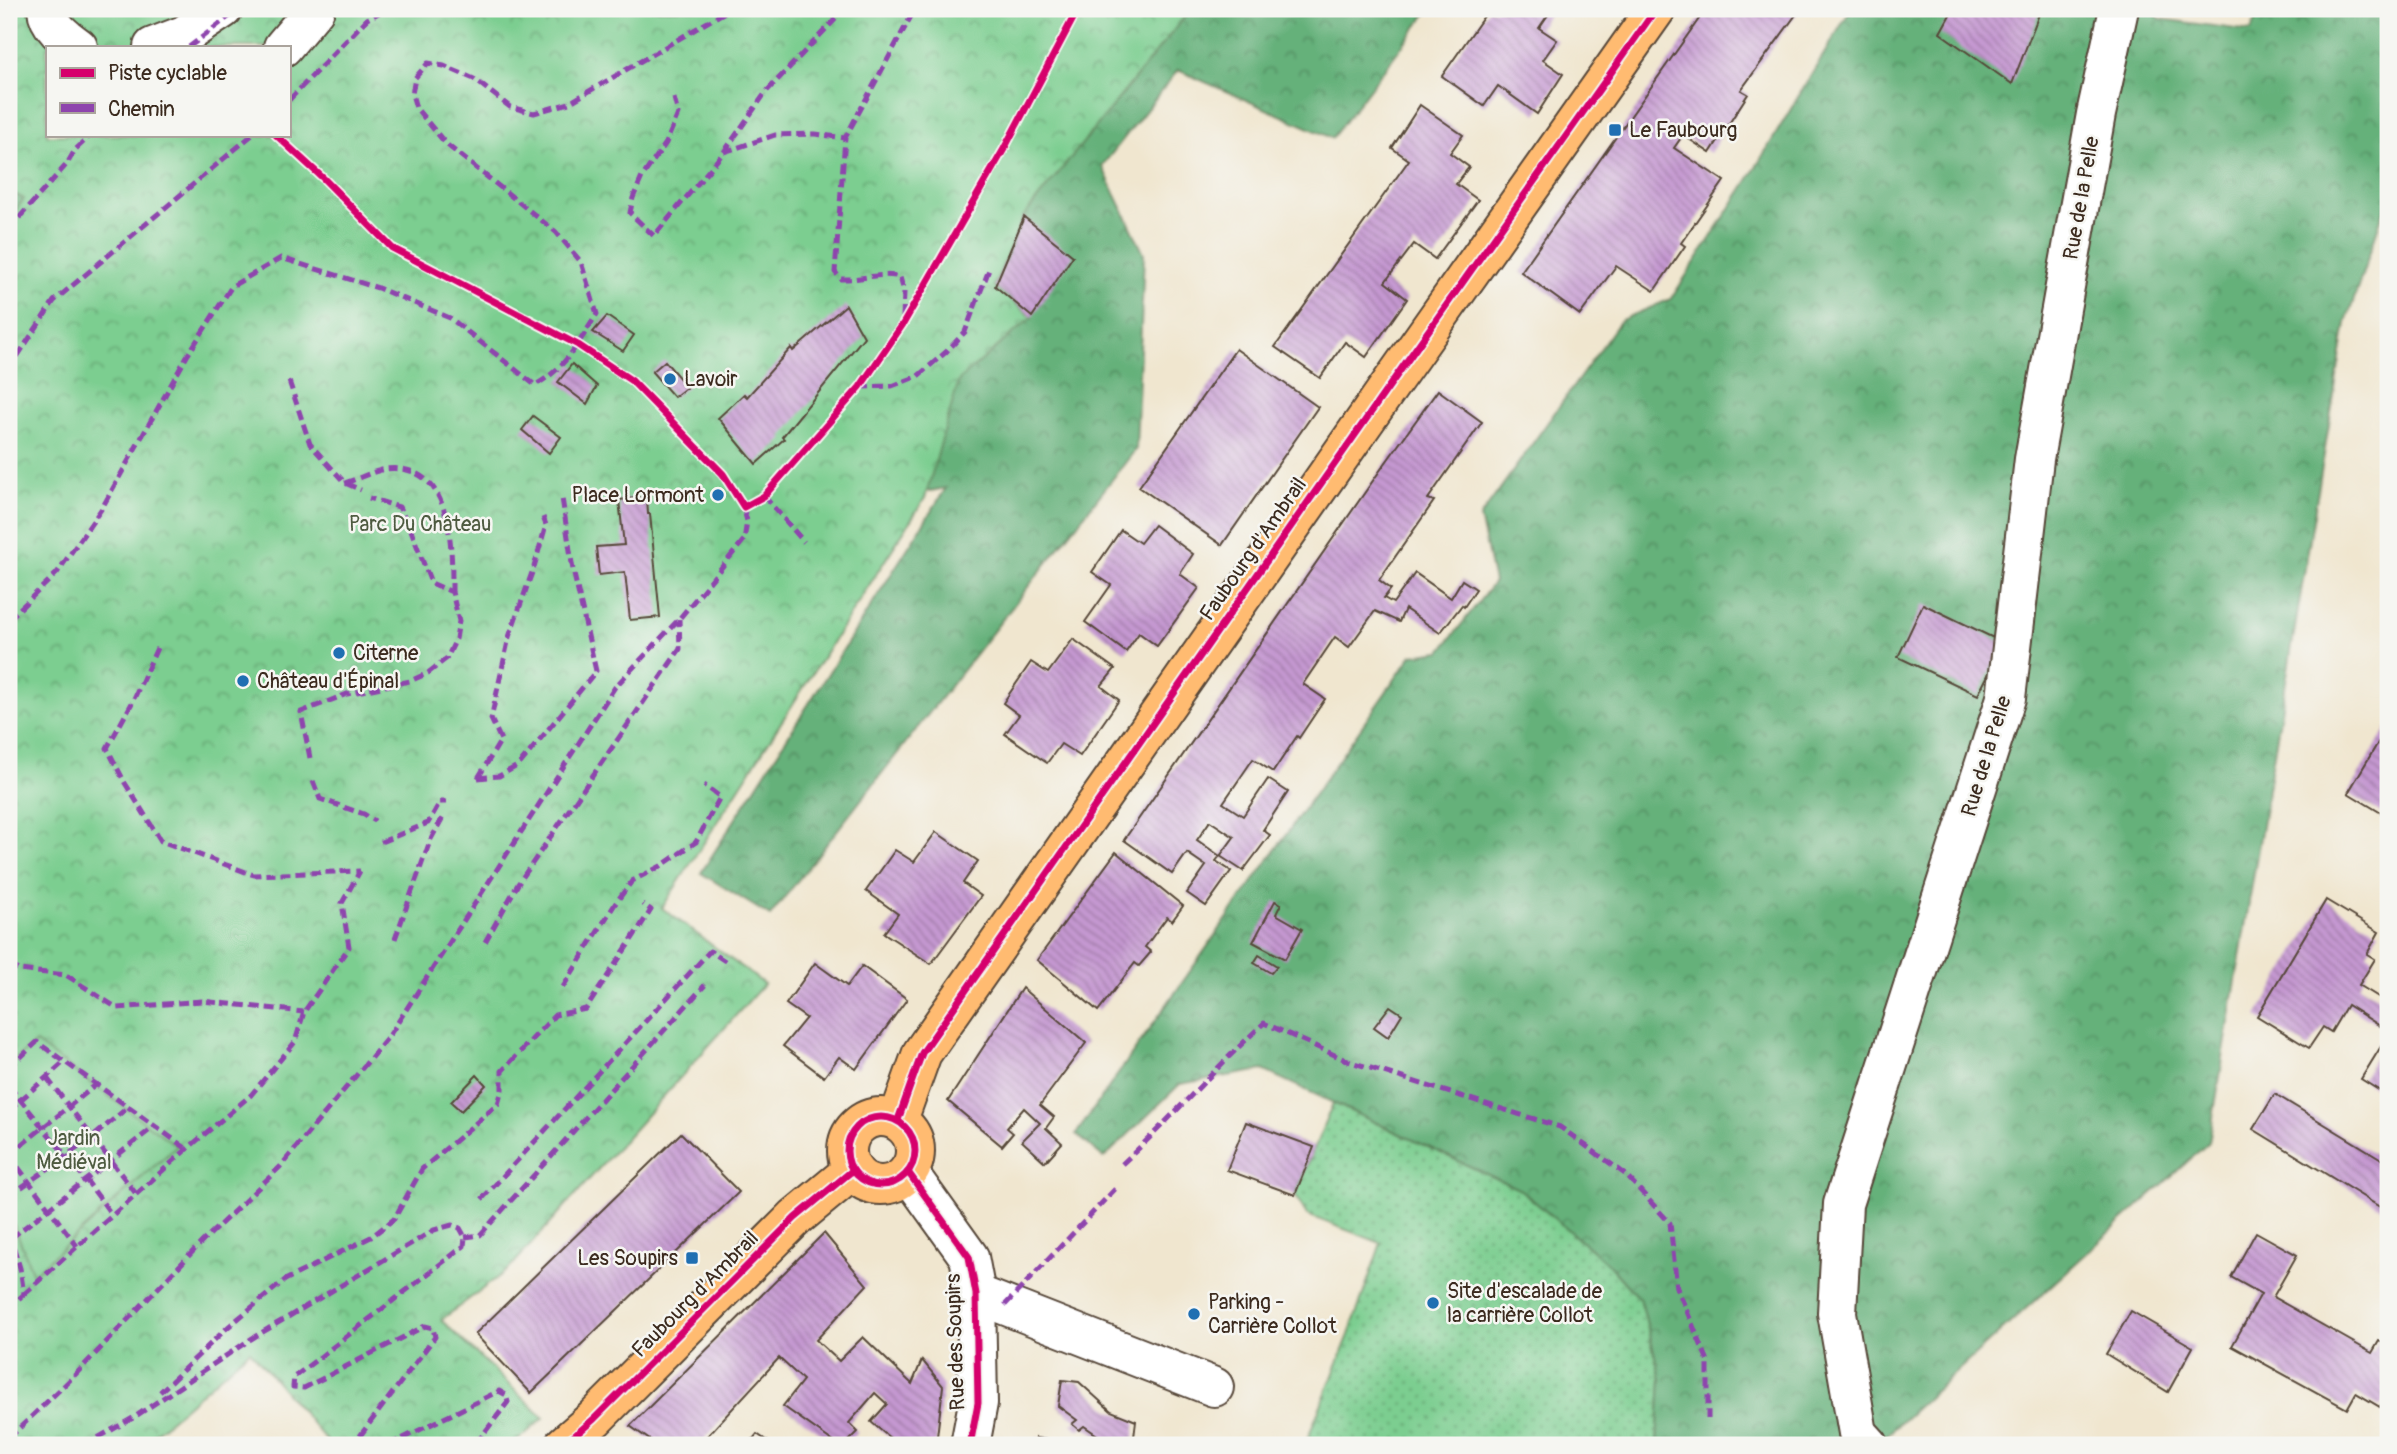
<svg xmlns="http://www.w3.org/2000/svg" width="2397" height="1454" font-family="Pangolin,sans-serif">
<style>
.grass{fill:url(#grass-dots);stroke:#5c7c57;stroke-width:2}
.forest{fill:url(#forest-crowns);stroke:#506e4c;stroke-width:2;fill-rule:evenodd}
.park{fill:url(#park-crowns);stroke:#5c7c57;stroke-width:2;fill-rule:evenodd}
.garden{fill:#7cce90;stroke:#5c7c57;stroke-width:2}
.building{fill:url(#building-back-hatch);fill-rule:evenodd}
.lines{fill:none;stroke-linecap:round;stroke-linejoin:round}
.minor-casing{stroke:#564639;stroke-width:42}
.major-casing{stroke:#564639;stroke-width:42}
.minor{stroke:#fff;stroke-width:38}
.major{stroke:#ffbb71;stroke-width:38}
.quiet{stroke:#8e44ad;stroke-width:5;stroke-dasharray:10 5;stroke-linecap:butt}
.cycleway-casing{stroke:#f6f6f2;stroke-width:11}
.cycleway{stroke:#d6006c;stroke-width:7}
.poi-dot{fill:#1f6fb2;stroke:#f6f6f2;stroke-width:2.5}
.labels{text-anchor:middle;stroke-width:5;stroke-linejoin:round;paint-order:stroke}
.poi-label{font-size:21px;fill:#3b2a1e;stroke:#f6f6f2;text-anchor:start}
.street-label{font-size:21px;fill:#3b2a1e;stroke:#f6f6f2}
.park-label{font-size:21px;fill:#4e5b40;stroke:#f6f6f2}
</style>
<defs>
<pattern id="grass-dots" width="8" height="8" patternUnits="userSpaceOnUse" patternTransform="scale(1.75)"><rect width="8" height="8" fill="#7cce90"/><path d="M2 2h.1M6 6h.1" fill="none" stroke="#67a775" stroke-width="1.8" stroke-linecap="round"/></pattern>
<pattern id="forest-crowns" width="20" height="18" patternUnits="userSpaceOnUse" patternTransform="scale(1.75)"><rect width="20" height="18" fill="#65b17a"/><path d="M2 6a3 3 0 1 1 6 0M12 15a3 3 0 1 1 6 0" fill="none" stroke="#549063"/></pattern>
<pattern id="park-crowns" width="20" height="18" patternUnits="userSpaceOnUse" patternTransform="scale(1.75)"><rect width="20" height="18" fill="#7cce90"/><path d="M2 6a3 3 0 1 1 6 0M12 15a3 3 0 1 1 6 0" fill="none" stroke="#67a775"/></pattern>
<pattern id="building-back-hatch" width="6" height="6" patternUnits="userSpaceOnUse" patternTransform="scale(1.75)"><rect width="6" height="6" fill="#c598d1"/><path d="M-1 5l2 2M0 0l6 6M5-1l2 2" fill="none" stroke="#a17ca9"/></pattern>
</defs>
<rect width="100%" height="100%" fill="#f6f6f2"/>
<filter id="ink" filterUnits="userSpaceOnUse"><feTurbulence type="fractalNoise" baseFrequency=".0143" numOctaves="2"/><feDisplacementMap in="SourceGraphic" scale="14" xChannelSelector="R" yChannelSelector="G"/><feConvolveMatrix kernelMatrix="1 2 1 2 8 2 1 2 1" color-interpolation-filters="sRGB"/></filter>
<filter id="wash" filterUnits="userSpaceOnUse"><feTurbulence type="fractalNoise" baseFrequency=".00686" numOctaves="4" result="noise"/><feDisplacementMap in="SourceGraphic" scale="28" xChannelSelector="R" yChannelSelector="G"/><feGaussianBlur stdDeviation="1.57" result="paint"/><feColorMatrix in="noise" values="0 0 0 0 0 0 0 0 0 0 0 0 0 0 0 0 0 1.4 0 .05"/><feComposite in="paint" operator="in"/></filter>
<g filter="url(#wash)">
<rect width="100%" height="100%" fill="#f0e6cf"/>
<polygon class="grass" points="1333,1103 1521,1190 1608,1264 1641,1301 1661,1379 1657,1445 1305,1445 1349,1335 1381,1243 1307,1215 1295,1195"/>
<g class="forest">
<path d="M 9,9 L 1430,9 L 1332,138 L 1178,70 L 1102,166 L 1144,254 L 1136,449 L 770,916 L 701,873 L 946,488 L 869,503 L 9,561 ZM 47,47 L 289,47 L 289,135 L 47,135 Z"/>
<polygon points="1851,9 2151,9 2160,19 2251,31 2259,9 2388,9 2388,198 2346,323 2209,1142 1876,1445 1657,1445 1661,1379 1641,1301 1608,1264 1521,1190 1263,1070 1180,1084 1104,1158 1076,1134 1412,655 1441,651 1494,582 1480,517 1621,320 1671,299 1747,182"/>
</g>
<path class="park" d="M 9,9 L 1191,9 L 1023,217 L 994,286 L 1032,317 L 959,380 L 925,498 L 662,908 L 764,984 L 509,1269 L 441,1320 L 544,1418 L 512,1445 L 330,1445 L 250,1350 L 142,1445 L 9,1445 L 9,219 L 24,199 L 9,191 ZM 47,47 L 289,47 L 289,135 L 47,135 Z"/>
<polygon class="garden" points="36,1043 177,1146 33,1274 9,1213 9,1064"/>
<g id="blocks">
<g class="building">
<polygon points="1489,9 1552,9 1539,28 1557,40 1543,60 1563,74 1537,114 1498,86 1484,106 1442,76"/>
<polygon points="1706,9 1794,9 1798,12 1741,90 1748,94 1710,153 1683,135 1674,148 1724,181 1681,243 1685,246 1654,291 1616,266 1580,315 1521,272"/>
<polygon points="1953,9 2041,9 2012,84 1940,33"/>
<polygon points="1420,105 1463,135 1450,153 1469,167 1456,184 1478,200 1435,259 1414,244 1385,282 1407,299 1366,357 1345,342 1320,378 1275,347 1409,160 1392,148"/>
<polygon points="1024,217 1073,256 1032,317 995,286"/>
<polygon points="846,305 864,337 782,437 784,439 756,464 718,418 744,394 747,397 791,348 793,351"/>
<polygon points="607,316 634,335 623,351 593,332"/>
<polygon points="1236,349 1318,407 1222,545 1139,487"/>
<polygon points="665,361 687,387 674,397 652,372"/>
<polygon points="572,364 597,386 587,404 558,382"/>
<path d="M 1438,390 L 1482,422 L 1428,499 L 1434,501 L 1379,580 L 1391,589 L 1384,598 L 1393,603 L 1415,573 L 1451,598 L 1462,580 L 1476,589 L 1464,607 L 1462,605 L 1440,633 L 1405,609 L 1399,622 L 1375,611 L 1349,647 L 1335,637 L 1303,684 L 1325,699 L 1299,738 L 1297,736 L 1273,772 L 1253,759 L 1223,803 L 1243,816 L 1268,779 L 1288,792 L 1263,830 L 1270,835 L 1243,871 L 1220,856 L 1216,861 L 1231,871 L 1206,906 L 1187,893 L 1206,866 L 1187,853 L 1172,874 L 1124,840 L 1379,472 ZM 1210,821 L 1234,837 L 1220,856 L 1197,840 Z"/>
<polygon points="533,416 561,437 549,453 522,430"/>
<polygon points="647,497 648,514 650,514 660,617 630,620 625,572 599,575 596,547 624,545 619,500"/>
<polygon points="1154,525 1193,554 1180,574 1199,588 1157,646 1139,633 1126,652 1085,622 1111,585 1092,572 1121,530 1140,543"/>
<polygon points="1923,604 2004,643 1978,695 1898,657"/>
<polygon points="1073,639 1115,669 1101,686 1119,700 1080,756 1061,744 1047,763 1005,734 1019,715 1003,703 1031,662 1048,673"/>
<polygon points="2388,726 2388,817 2348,793"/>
<polygon points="936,832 978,861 963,883 981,896 931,964 884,933 898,914 866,891 895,850 914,862"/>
<polygon points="1116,852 1183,906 1172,921 1167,917 1145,947 1151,952 1139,966 1135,963 1098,1011 1037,960"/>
<polygon points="2326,900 2379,932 2367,954 2375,959 2359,985 2388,1003 2388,1031 2347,1005 2331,1032 2323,1027 2309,1048 2257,1016"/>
<polygon points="1275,901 1281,904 1276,914 1302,929 1285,959 1253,942"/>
<polygon points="1259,955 1277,966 1271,973 1254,963"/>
<polygon points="815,963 847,986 862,966 907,999 856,1069 839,1057 824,1077 783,1046 806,1018 786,1004"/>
<polygon points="1022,988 1086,1043 1040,1105 1054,1117 1046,1128 1062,1143 1045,1162 1022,1141 1040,1123 1024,1108 1007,1128 1013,1133 1002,1146 948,1101"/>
<polygon points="1390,1006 1402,1014 1388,1037 1374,1027"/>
<polygon points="2388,1035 2388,1096 2361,1079"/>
<polygon points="477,1075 486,1085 461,1111 451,1102"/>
<polygon points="2275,1094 2388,1163 2388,1212 2253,1129"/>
<polygon points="1246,1122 1314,1147 1295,1195 1227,1170"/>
<polygon points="681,1133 739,1192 531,1393 475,1334"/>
<polygon points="2256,1232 2297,1255 2273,1297 2372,1353 2379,1341 2388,1346 2388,1392 2380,1407 2356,1393 2347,1409 2232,1346 2261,1294 2231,1277"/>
<polygon points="824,1233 867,1285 816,1340 839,1361 863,1337 912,1384 922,1360 943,1386 936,1445 898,1445 871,1422 887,1404 875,1393 849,1423 858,1432 845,1445 838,1445 783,1406 803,1380 779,1358 699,1445 657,1445 630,1426"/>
<polygon points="2131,1311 2193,1347 2168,1392 2106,1354"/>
<polygon points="1062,1380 1079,1382 1111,1411 1136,1421 1133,1445 1098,1445 1100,1437 1084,1426 1079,1430 1072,1424 1077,1420 1058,1406"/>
<polygon points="757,1434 773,1445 748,1445"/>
<polygon points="1036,1438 1059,1442 1058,1445 1035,1445"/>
</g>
</g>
</g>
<g filter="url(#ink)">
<use href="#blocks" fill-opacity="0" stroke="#564639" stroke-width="2"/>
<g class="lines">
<defs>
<g id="minor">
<path d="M 47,9 C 48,25 65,38 78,47"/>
<polyline points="153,47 184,35 223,9"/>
<polyline points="283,47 315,9"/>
<polyline points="908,1172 969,1257 976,1294 978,1403 970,1445"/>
<polyline points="976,1294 1214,1387"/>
<polyline points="1869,1445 1858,1433 1837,1313 1843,1204 2006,698 2034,459 2096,114 2119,9"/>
</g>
<g id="major">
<circle cx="881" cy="1151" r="34"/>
<polyline points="898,1120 922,1053 1390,385 1656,9"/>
<polyline points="564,1445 594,1419 795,1218 853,1170"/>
</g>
</defs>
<use href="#minor" class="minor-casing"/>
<use href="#major" class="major-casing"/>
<use href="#minor" class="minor"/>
<use href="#major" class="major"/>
<g class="quiet">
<polyline points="189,47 239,9"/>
<polyline points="674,98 678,114 666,143 642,177 633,198 630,213 654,236 724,152 766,92 845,9"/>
<polyline points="289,100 367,19 386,9"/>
<polyline points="724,152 775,135 815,134 845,138"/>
<polyline points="9,229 67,164 75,150 91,135"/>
<path d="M 903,317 L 904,292 L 900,277 C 880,272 862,280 841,279 L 835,272 L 845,138 L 915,9"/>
<polyline points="9,369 54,301 252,135"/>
<polyline points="289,381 310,444 345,483 361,490"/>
<polyline points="860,387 892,386 918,376 946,352 965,332 990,267"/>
<path d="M 345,483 C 358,479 373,471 386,469 C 453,462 452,545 452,592"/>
<polyline points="764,496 804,542"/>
<path d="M 9,619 L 57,573 L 102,508 L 187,356 L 232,286 L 281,258 L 378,288 L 450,318 L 535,385 C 565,369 579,342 597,314 L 581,262 L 556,232 L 446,144 L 416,108 L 412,94 L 415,78 L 428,63 L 444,66 L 474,79 L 510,107 L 534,113 L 569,103 L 730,9"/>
<polyline points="157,648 132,703 107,748 125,783 161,841 254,875 360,871"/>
<polyline points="310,758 301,712 347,694 410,681 428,673 447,658 456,639 459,621 452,592 431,583 411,530 399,507 369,498"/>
<polyline points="478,778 499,776 519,765 596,671 573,570 562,498"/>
<polyline points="478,778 501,740 491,719 509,637 534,567 546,525 543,517"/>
<polyline points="313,781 320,799 364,814 375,821"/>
<polyline points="381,842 428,823 440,802 446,802"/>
<polyline points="395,939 430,841 443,817"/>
<polyline points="485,942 518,884 680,649 679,619"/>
<polyline points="9,964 19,970 66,975 117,1008 202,1001 304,1012"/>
<polyline points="563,987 615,904 632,881 661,866 696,842 720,797 704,785"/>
<polyline points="9,1068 37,1042 187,1149"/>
<polyline points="47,1078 137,1195"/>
<polyline points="9,1086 86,1180 112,1215"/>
<polyline points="9,1110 64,1062"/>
<polyline points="9,1155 77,1246"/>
<polyline points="9,1155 97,1084"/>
<path d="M 1122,1164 C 1171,1119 1215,1068 1264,1023 L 1348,1061 L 1560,1127 L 1625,1174 L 1670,1223 L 1677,1288 L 1708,1361 L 1708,1419"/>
<polyline points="9,1196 93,1137 128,1107"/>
<polyline points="482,1199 710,951 725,961"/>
<polyline points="9,1233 20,1268 24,1294 9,1308"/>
<polyline points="465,1237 480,1235 705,985"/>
<polyline points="11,1238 155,1126"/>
<polyline points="24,1294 187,1149 251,1095 295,1042 304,1012 349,947 342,903 360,871"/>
<polyline points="1005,1305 1116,1188"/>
<polyline points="160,1392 228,1327 285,1280 371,1237 394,1219 422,1169 498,1104 502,1090 502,1071 555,1015 586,1009 651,910 643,904"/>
<polyline points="9,1438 73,1377 203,1241 280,1167 389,1036 615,687 679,619 744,540 747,521 742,503"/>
<polyline points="85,1445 133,1418 251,1339 434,1230 452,1225 460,1228 465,1237 464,1246 294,1377 293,1387 304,1388 425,1326 433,1328 435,1337 353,1445"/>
<polyline points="389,1445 499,1391 506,1395 508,1402 475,1445"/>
</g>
<defs>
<g id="cycleway">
<polyline points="276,135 323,178 392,248 578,345 632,381 723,474 744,507 764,496 860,387 903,324 1004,149 1078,9"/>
<circle cx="881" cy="1151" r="34"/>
<polyline points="898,1120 922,1053 1390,385 1656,9"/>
<polyline points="908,1172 969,1257 976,1294 978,1403 970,1445"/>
<polyline points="564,1445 594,1419 795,1218 853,1170"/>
</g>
</defs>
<use href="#cycleway" class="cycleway-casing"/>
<use href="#cycleway" class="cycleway"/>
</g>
</g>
<g class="poi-dot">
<rect x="1608" y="123" width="14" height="14" rx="3.5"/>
<circle cx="670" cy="379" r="7"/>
<circle cx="718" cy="495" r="7"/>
<circle cx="339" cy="653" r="7"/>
<circle cx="243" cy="681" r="7"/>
<rect x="685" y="1251" width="14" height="14" rx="3.5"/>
<circle cx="1433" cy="1303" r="7"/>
<circle cx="1194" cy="1314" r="7"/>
</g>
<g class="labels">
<g class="poi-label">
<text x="1629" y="137">Le Faubourg</text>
<text x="684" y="386">Lavoir</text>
<text x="704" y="502" text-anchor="end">Place Lormont</text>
<text x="353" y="660">Citerne</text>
<text x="257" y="688">Château d'Épinal</text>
<text x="678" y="1265" text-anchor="end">Les Soupirs</text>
<text x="1447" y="1298">Site d'escalade de<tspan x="1447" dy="24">la carrière Collot</tspan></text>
<text x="1208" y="1309">Parking -<tspan x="1208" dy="24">Carrière Collot</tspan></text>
</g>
<g class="street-label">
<text transform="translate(2081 198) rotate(-80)" y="7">Rue de la Pelle</text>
<text transform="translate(1253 549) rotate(-55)" y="7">Faubourg d'Ambrail</text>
<text transform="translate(1986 756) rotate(-73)" y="7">Rue de la Pelle</text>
<text transform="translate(695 1294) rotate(-45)" y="7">Faubourg d'Ambrail</text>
<text transform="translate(955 1342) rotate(-92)" y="7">Rue des Soupirs</text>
</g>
<g class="park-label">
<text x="420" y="531">Parc Du Château</text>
<text x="74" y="1145">Jardin<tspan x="74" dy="24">Médiéval</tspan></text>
</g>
</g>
<rect width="2397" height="1454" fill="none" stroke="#f6f6f2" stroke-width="35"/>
<rect x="46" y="46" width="245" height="91" fill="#f6f6f2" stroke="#aba49d" stroke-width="2"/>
<rect x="60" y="68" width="35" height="10" fill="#d6006c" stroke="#aba49d" stroke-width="2"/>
<text x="108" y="80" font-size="21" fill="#3b2a1e">Piste cyclable</text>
<rect x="60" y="103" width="35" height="10" fill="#8e44ad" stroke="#aba49d" stroke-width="2"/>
<text x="108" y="116" font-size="21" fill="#3b2a1e">Chemin</text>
</svg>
